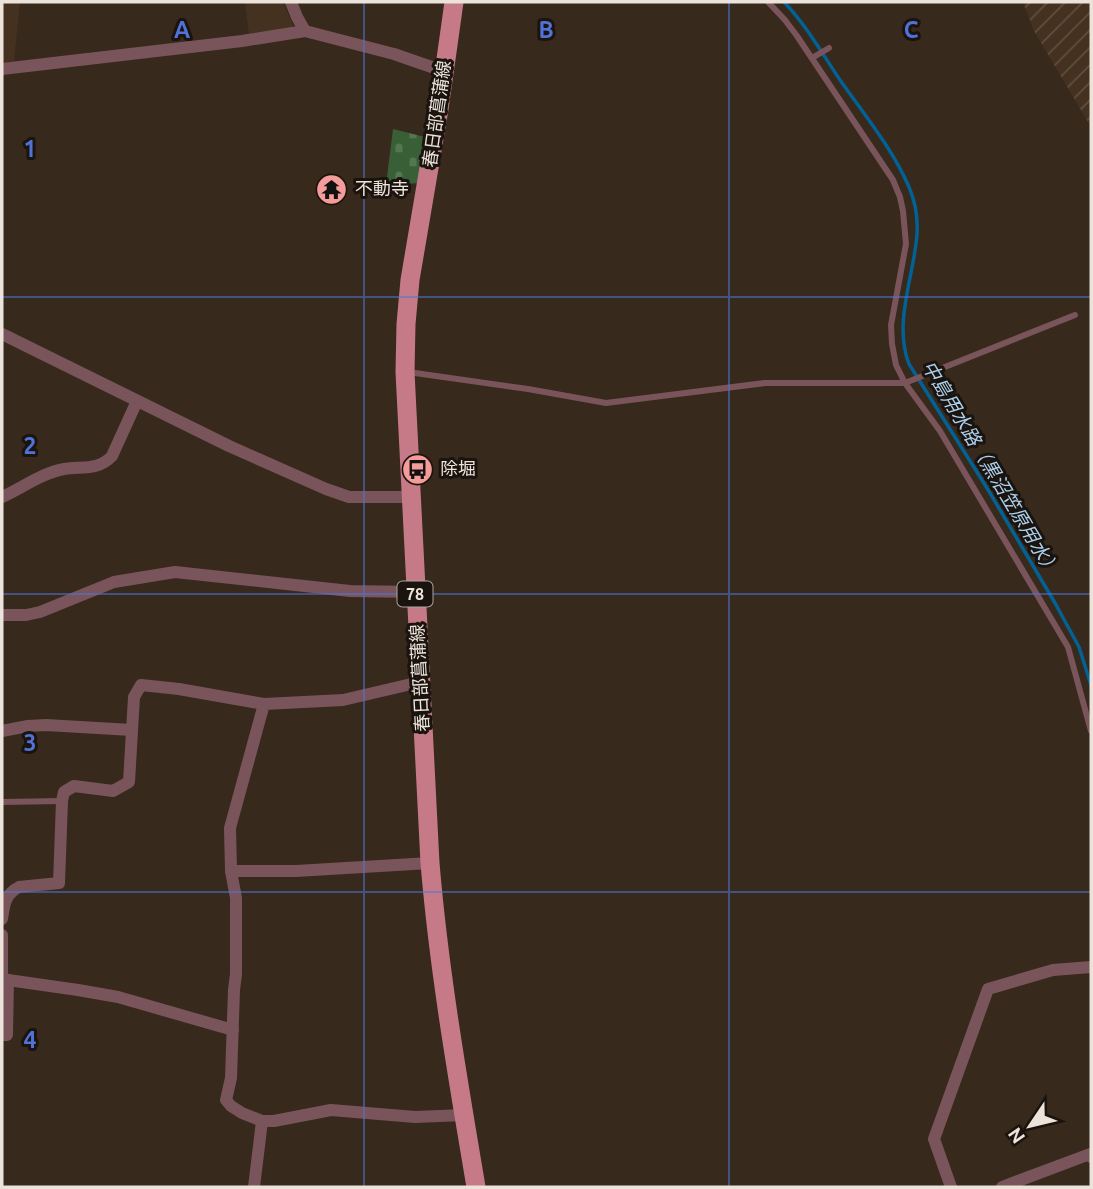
<svg xmlns="http://www.w3.org/2000/svg" width="1093" height="1189" font-family="Ubuntu,'Noto Sans JP',sans-serif">
<style>
.built{fill:#44311f}
.industrial{fill:url(#industrial-furrows)}
.cemetery{fill:url(#cemetery-stones)}
.lines{fill:none;stroke-linecap:round;stroke-linejoin:round}
.stream{stroke:#026195;stroke-width:3.5}
.service{stroke:#7a545b;stroke-width:6}
.minor{stroke:#7a545b;stroke-width:12}
.primary{stroke:#c67a88;stroke-width:19}
.grid{fill:none;stroke:#5173d8;stroke-width:2;stroke-opacity:0.55}
.labels{text-anchor:middle;stroke-width:6;stroke-linejoin:round;paint-order:stroke}
.shield{fill:#1a130e;stroke:#ada59d;stroke-width:2}
.shield-label{font-size:16px;font-weight:bold;fill:#ece3da}
.street-label{font-size:18px;fill:#ece3da;stroke:#1a130e}
.poi-label{font-size:18px;fill:#ece3da;stroke:#1a130e;text-anchor:start}
.water-label{font-size:19px;font-style:italic;fill:#acd1ef;stroke:#1a130e}
.grid-label{font-size:23px;text-anchor:middle;font-weight:bold;fill:#5173d8;stroke:#1a130e;stroke-width:6;stroke-linejoin:round;paint-order:stroke}
</style>
<defs>
<pattern id="industrial-furrows" width="10" height="10" patternUnits="userSpaceOnUse" patternTransform="scale(1.75)"><rect width="10" height="10" fill="#44311f"/><path d="M-1 1l2-2M0 10L10 0M9 11l2-2" fill="none" stroke="#5f4f3f"/></pattern>
<pattern id="cemetery-stones" width="16" height="16" patternUnits="userSpaceOnUse" patternTransform="scale(1.75)"><rect width="16" height="16" fill="#385f36"/><path d="M2 7V4a2 2 0 0 1 4 0v3zM10 15v-3a2 2 0 0 1 4 0v3z" fill="#557652"/></pattern>
</defs>
<rect width="100%" height="100%" fill="#37291c"/>
<g class="built">
<polygon points="2,2 20,2 14,61 2,63"/>
<polygon points="245,2 283,2 293,25 291,29 249,35"/>
</g>
<polygon class="industrial" points="1023,2 1091,2 1091,127 1034,31"/>
<polygon class="cemetery" points="393,129 429,138 421,183 386,185"/>
<g class="lines">
<path class="stream" d="M 784,2 C 806,25 822,53 840,80 C 864,114 892,148 909,187 C 915,201 918,218 917,234 C 914,277 893,323 909,364 L 987,488 L 1055,603 L 1079,647 L 1091,685"/>
<g class="service">
<polyline points="768,2 785,20 797,36 893,180 900,197 903,211 906,244 891,325 892,344 896,365 905,383 940,431 1068,647 1091,731"/>
<polyline points="812,58 829,48"/>
<polyline points="408,372 528,389 606,403 765,383 905,383 1075,315"/>
<polyline points="2,802 62,801"/>
</g>
<g class="minor">
<polyline points="291,2 297,17 305,31"/>
<polyline points="2,69 242,41 305,31 394,54 443,71"/>
<polyline points="2,334 229,446 326,489 349,497 411,497"/>
<path d="M 2,497 C 22,488 42,473 64,469 C 82,466 98,471 112,456 L 137,401"/>
<polyline points="2,615 26,615 40,612 114,582 175,572 350,591 415,592"/>
<polyline points="420,682 343,700 264,704 230,828 231,871 236,898 236,974 234,990 231,1078 226,1100 231,1106 242,1113 262,1121 274,1121 331,1110 415,1117 464,1115"/>
<polyline points="2,731 28,726 46,725 132,730"/>
<polyline points="231,871 296,871 430,863"/>
<path d="M 2,919 C 4,905 5,894 19,887 L 59,883 L 62,801 L 64,792 L 74,786 L 113,791 L 129,782 L 134,697 L 141,685 L 179,689 L 264,704"/>
<polyline points="2,935 2,975"/>
<polyline points="2,977 8,980 78,990 118,997 233,1030"/>
<polyline points="2,1035 7,1035 8,980"/>
<polyline points="254,1187 262,1121"/>
<polyline points="951,1187 934,1139 988,989 1053,970 1091,967"/>
<polyline points="1002,1187 1090,1154 1091,1157"/>
</g>
<path class="primary" d="M 454,2 L 439,109 L 410,280 L 406,324 L 405,372 L 430,863 C 439,971 458,1080 476,1187"/>
</g>
<path class="grid" d="M 364,2 L 364,1187M 729,2 L 729,1187M 2,297 L 1091,297M 2,594 L 1091,594M 2,892 L 1091,892"/>
<defs>
<symbol id="temple-disc" viewBox="-11 -11 22 22"><circle r="9.5" fill="#f59b9a" stroke="#1a130e"/><path d="M0-6L5-2H3V0L6.5 2.5H4V6H1.5V3h-3V6H-4V2.5H-6.5L-3 0V-2H-5Z" fill="#111"/></symbol>
<symbol id="bus-disc" viewBox="-11 -11 22 22"><circle r="9.5" fill="#f59b9a" stroke="#1a130e"/><path d="M-5-6H5V4H4V6H2V4H-2V6H-4V4H-5ZM-3.5-4V0h7V-4ZM-3.5 1.2v1.5H-2V1.2ZM2 1.2v1.5H3.5V1.2Z" fill="#111"/></symbol>
</defs>
<g fill-rule="evenodd">
<use href="#temple-disc" x="314" y="172" width="35" height="35"/>
<use href="#bus-disc" x="400" y="452" width="35" height="35"/>
</g>
<g class="labels">
<rect class="shield" x="397.5" y="581.5" width="35" height="25" rx="5"/>
<g class="shield-label">
<text x="415" y="600">78</text>
</g>
<g class="street-label">
<text transform="translate(437 114) rotate(-82)" y="6">春日部菖蒲線</text>
<text transform="translate(420 678) rotate(-93)" y="6">春日部菖蒲線</text>
</g>
<g class="poi-label">
<text x="355" y="195">不動寺</text>
<text x="440" y="475">除堀</text>
</g>
<g class="water-label">
<text transform="translate(991 468) rotate(59)" y="7">中島用水路（黒沼笠原用水）</text>
</g>
</g>
<g class="grid-label">
<text x="182" y="38">A</text>
<text x="546" y="38">B</text>
<text x="911" y="38">C</text>
<text x="30" y="157">1</text>
<text x="30" y="454">2</text>
<text x="30" y="751">3</text>
<text x="30" y="1048">4</text>
</g>
<rect width="1093" height="1189" fill="none" stroke="#ece3da" stroke-width="7"/>
<g transform="translate(1030 1126) rotate(235)" stroke="#1a130e" stroke-width="5" paint-order="stroke">
<path d="M0-5L12 26L0 18L-12 26Z" fill="#ece3da"/>
<text y="-10" font-size="19" font-weight="bold" text-anchor="middle" fill="#ece3da">N</text>
</g>
</svg>
